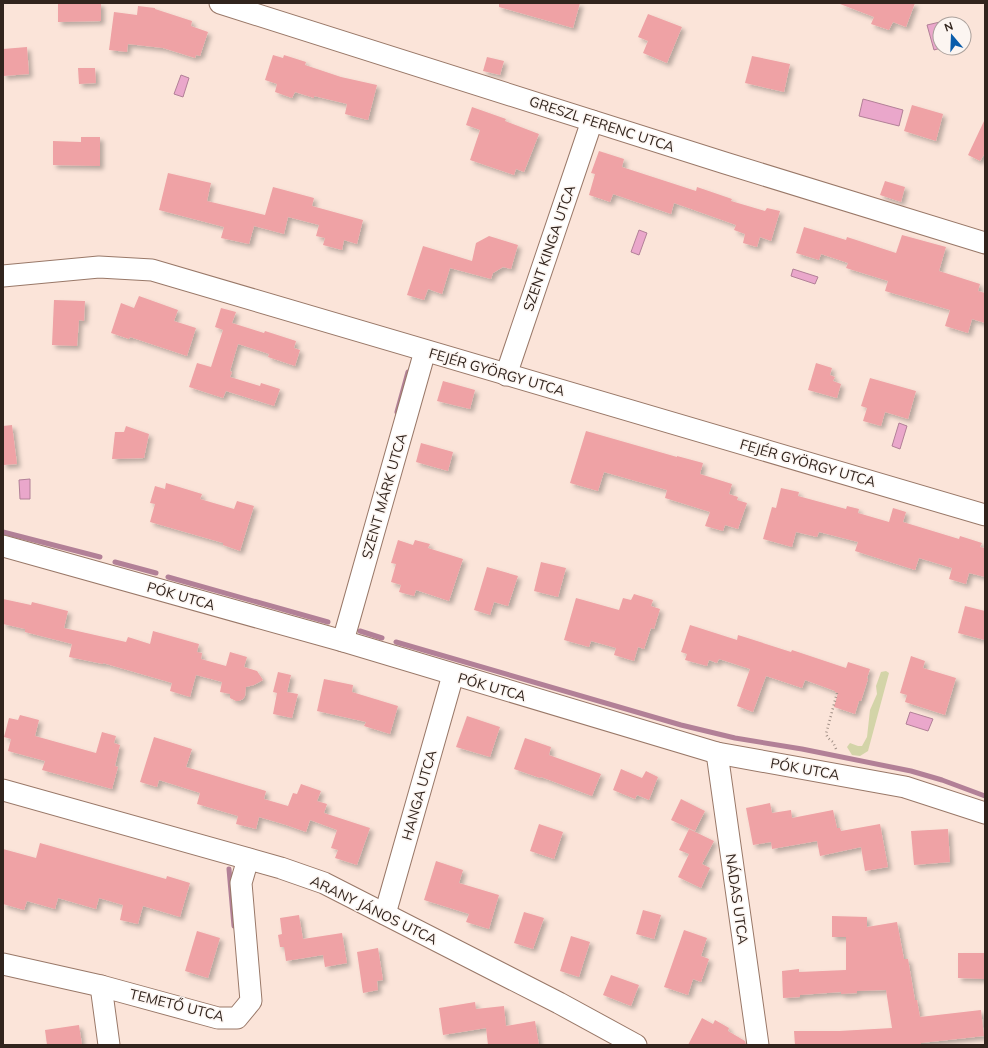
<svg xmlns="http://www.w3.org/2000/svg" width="988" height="1048" font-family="Mulish,sans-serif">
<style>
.green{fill:#d3d4a8}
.water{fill:#eaa7cb;stroke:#b28097}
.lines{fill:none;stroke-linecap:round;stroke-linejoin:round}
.stream{stroke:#b28097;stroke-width:5}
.building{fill:#efa2a5;filter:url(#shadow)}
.minor-casing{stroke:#997868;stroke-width:23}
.path{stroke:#9f8d84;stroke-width:2.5;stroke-dasharray:1 3;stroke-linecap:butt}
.minor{stroke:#fff;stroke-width:21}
.labels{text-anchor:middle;stroke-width:3;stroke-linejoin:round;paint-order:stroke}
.street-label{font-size:14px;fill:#31241d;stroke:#fcf5f1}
</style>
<defs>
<filter id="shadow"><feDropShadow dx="3.5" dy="3.5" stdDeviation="2" flood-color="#0004"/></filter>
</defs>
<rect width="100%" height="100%" fill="#fbe4d9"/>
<polygon class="green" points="886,671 889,673 868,751 860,756 852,755 847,747 850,743 858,746 862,746 867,737 870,710 877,694 876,686 881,672"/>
<g class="water">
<polygon points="940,22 941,48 934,50 927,25"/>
<polygon points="181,75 189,78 183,97 174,94"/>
<polygon points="863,99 903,110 899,126 859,116"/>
<polygon points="639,230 647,233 639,255 631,252"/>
<polygon points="793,269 818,277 815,284 791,276"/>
<polygon points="899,423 907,426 900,449 892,446"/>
<polygon points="30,479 30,499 20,499 19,480"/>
<polygon points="910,712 933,719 928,731 906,724"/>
</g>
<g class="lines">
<g class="stream">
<polyline points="397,412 408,372"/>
<polyline points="3,532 100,557"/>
<polyline points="115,562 156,573"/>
<polyline points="168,577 328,622"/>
<polyline points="360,631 382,638"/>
<polyline points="396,642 681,725 735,738 802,749 911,771 942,780 985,796"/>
<polyline points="229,869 234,926"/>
</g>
</g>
<g class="building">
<polygon points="58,3 101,3 101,21 58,22"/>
<polygon points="499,3 580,3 573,28 499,7"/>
<polygon points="841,3 915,3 906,27 893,22 889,30 871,24 874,17 840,4"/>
<polygon points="138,6 155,8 155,9 192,21 191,26 208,32 200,56 196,55 195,58 163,48 128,44 127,52 109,50 114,12 137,15"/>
<polygon points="648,14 682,27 667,63 643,53 648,41 638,37"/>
<polygon points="27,47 29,74 3,76 3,49"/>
<polygon points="273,55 283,58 284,55 306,62 305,65 341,77 377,85 368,120 345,114 347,104 314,96 314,98 295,92 292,98 275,92 277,84 265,80"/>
<polygon points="752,56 790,64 784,92 745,83"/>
<polygon points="487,57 504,61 500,75 483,71"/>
<polygon points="78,68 95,68 96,83 79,84"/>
<polygon points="912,105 943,114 936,141 904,131"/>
<polygon points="472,107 506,119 505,121 539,134 524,172 516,169 514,175 470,160 480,130 466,125"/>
<polygon points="985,119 985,153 980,161 968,155"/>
<polygon points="81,137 100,137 100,166 53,165 53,141 81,142"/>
<polygon points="599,151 624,159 622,167 696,191 697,187 732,199 731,201 765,211 767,208 780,211 771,241 760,237 757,247 743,243 745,234 734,230 736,225 674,203 671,214 613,194 610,202 589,195 595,174 591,173"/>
<polygon points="168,173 211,183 207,201 265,215 273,187 314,198 312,206 363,220 357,244 344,240 342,250 323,245 325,238 316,236 319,225 288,217 284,234 254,226 249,244 221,238 224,227 159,210"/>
<polygon points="885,181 905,187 901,202 880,195"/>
<polygon points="804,227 846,240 847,237 896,253 902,235 946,247 939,271 980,284 978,291 985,293 985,323 972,319 968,333 945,326 950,310 885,291 888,281 846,268 848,263 821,254 819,260 796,253"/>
<polygon points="489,236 518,245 511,269 503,267 493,273 491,279 450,268 442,294 428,289 424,300 407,295 423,246 472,261 476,243"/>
<polygon points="139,296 178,310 174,321 196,328 187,356 130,337 129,339 111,333 121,303 134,308"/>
<polygon points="54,300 85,301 84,321 79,320 77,346 52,345"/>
<polygon points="221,308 236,312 232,323 264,333 265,331 296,341 294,348 300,350 295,366 268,357 269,354 238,344 230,371 232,372 230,377 260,386 261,383 280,389 274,406 226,391 223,398 189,387 197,363 211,367 223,330 215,327"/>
<polygon points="816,363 832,368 830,375 835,377 833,381 841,384 837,398 808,390"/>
<polygon points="870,378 916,391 908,419 885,412 881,426 863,421 867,408 861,406"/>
<polygon points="443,381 475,390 470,409 437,401"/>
<polygon points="12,425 17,464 3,465 3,426"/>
<polygon points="126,426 149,434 144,458 112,459 115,432 124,432"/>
<polygon points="586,431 677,457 677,456 703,463 700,474 732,484 729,494 738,497 737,500 747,503 738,529 725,525 723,531 705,526 710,512 665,498 667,490 604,472 598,491 570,483"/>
<polygon points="421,443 453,452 448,471 416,462"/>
<polygon points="166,483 202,494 200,499 234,509 237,501 254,506 240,551 223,545 223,543 150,522 155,504 150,503 155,486 165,489"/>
<polygon points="781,488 799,492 798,496 846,509 847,506 859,509 858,513 889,522 893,508 906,512 903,522 959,539 960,536 982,543 980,547 985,548 985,577 969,573 966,584 949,579 952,568 919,558 915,570 855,551 858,542 819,532 817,537 796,532 792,547 763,539 772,507 776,508"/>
<polygon points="398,540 413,545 415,540 430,544 428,548 463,559 449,601 416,590 414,596 399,592 401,585 391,582 396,564 391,563"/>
<polygon points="541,562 566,568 558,597 534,591"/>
<polygon points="487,567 518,576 508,606 494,602 490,615 474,610"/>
<polygon points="634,594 653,600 651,606 660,609 654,629 651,628 644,649 638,647 634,661 614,655 616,648 591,641 589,647 564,640 576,598 619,610 623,598 631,600"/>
<polygon points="3,599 31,605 32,602 68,611 64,628 126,642 128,637 150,644 153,631 199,644 197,652 202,653 201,659 226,666 230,652 247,657 244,667 257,671 263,680 254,685 246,687 245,696 243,699 239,701 236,701 230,698 230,694 220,692 222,682 196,675 190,697 170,691 172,683 103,663 103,664 69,657 72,644 25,632 25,629 3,624"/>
<polygon points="965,606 985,611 985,640 958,633"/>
<polygon points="690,625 737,640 738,635 791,652 792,650 846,668 848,662 870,669 867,678 868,679 861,701 859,701 855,714 834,707 838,693 835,692 835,691 805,680 802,688 766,676 753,712 737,706 750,669 719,659 717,663 709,660 707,666 685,660 687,654 681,652"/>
<polygon points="911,656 925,661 923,668 956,678 945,715 905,702 907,695 900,693"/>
<polygon points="278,672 291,675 287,692 298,694 292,718 273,714 277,693 273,692"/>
<polygon points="324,679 353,685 352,692 398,706 390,734 364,726 366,722 317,711"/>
<polygon points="20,715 39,720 35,736 96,753 102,732 116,736 114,743 120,745 115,766 118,767 112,789 42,770 45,761 8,751 11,739 4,737 9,718 18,720"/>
<polygon points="467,716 500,727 490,757 456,747"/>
<polygon points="154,737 192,749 186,767 266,791 264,799 288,806 293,793 297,794 301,784 321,791 317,801 327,804 324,813 370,828 357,865 335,858 338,850 331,848 337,830 310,820 306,832 286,825 259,817 256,829 236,824 238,816 197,804 200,793 159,780 157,787 140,782"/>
<polygon points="525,738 551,747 549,755 601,774 592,796 541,777 540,778 514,769"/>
<polygon points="621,769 642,778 646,771 658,777 649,800 637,795 635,799 613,790"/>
<polygon points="681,799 705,811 695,831 671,820"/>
<polygon points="770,803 772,813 791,810 792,818 833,810 837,828 840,828 841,831 880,824 888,867 865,871 861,847 820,856 817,841 772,849 771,842 753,845 746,808"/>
<polygon points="539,824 563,832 554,859 530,851"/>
<polygon points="689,829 714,841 702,864 710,868 701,888 678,877 689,854 679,850"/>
<polygon points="948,829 950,862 914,865 911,831"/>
<polygon points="40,843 166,879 167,876 190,883 180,917 143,906 138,924 120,920 123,905 99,898 96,909 58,898 55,909 27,901 24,910 3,904 3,849 36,858"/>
<polygon points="436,861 463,870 459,883 499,895 489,929 466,922 469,914 424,900"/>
<polygon points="643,910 661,915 654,939 636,934"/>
<polygon points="524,912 544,918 533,949 514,943"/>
<polygon points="299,915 303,939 342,933 347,963 325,967 323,955 286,961 284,947 280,947 278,935 282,934 280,918"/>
<polygon points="832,916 867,917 867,927 897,922 904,959 908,959 915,1000 917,1000 920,1017 981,1010 984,1036 921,1043 921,1045 795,1045 794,1031 839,1031 892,1028 886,990 857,991 857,993 841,994 841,992 800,995 800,997 783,998 782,971 799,969 799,972 846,970 846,937 832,937"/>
<polygon points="684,930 707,938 701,956 709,959 701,982 693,979 688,995 664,987"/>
<polygon points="197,931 220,938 208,978 185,971"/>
<polygon points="571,936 590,942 579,977 560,971"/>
<polygon points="378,948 383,980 377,981 378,990 363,993 357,952"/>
<polygon points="958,953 985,953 985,979 958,978"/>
<polygon points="611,975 639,985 631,1006 603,995"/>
<polygon points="475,1002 476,1009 504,1006 506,1026 535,1021 539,1045 488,1045 486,1028 443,1035 439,1008"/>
<polygon points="702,1018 713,1024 715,1020 729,1028 728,1031 745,1041 746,1045 688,1045"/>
<polygon points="79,1025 82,1045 47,1045 45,1030"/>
</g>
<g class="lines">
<defs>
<g id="minor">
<polyline points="220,3 725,163 985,243"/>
<polyline points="3,276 99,267 152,270 985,515"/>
<polyline points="506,375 592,121"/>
<polyline points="3,546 343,641 717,753 905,787 985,813"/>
<polyline points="343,641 425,351"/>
<polyline points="717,753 758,1045"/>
<polyline points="3,790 281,868 324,883 559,1003 636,1045"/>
<polyline points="385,914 453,675"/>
<polyline points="3,964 101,986 218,1018 237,1018 251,1001 241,883 248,859"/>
<polyline points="101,986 109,1045"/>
</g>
</defs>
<use href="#minor" class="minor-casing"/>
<polyline class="path" points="836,749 833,742 828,738 826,734 837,693"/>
<use href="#minor" class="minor"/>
</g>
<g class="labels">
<g class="street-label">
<text transform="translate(602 124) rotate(18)" y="5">GRESZL FERENC UTCA</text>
<text transform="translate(549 248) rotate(-71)" y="5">SZENT KINGA UTCA</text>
<text transform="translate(497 372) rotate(16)" y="5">FEJÉR GYÖRGY UTCA</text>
<text transform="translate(808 463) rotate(16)" y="5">FEJÉR GYÖRGY UTCA</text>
<text transform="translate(384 496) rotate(-74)" y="5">SZENT MÁRK UTCA</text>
<text transform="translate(181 596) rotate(16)" y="5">PÓK UTCA</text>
<text transform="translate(492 687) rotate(16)" y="5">PÓK UTCA</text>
<text transform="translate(805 769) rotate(10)" y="5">PÓK UTCA</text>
<text transform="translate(419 795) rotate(-74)" y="5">HANGA UTCA</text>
<text transform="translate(737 899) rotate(82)" y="5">NÁDAS UTCA</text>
<text transform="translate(374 910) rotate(26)" y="5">ARANY JÁNOS UTCA</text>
<text transform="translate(177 1005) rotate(14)" y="5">TEMETŐ UTCA</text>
</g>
</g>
<rect width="988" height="1048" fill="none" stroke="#31241d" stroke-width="8"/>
<g transform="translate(952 36) rotate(341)"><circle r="19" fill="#fcf5f1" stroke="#aba19c"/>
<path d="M0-3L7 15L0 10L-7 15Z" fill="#0a5caa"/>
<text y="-6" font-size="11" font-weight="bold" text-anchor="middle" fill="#31241d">N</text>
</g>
</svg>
